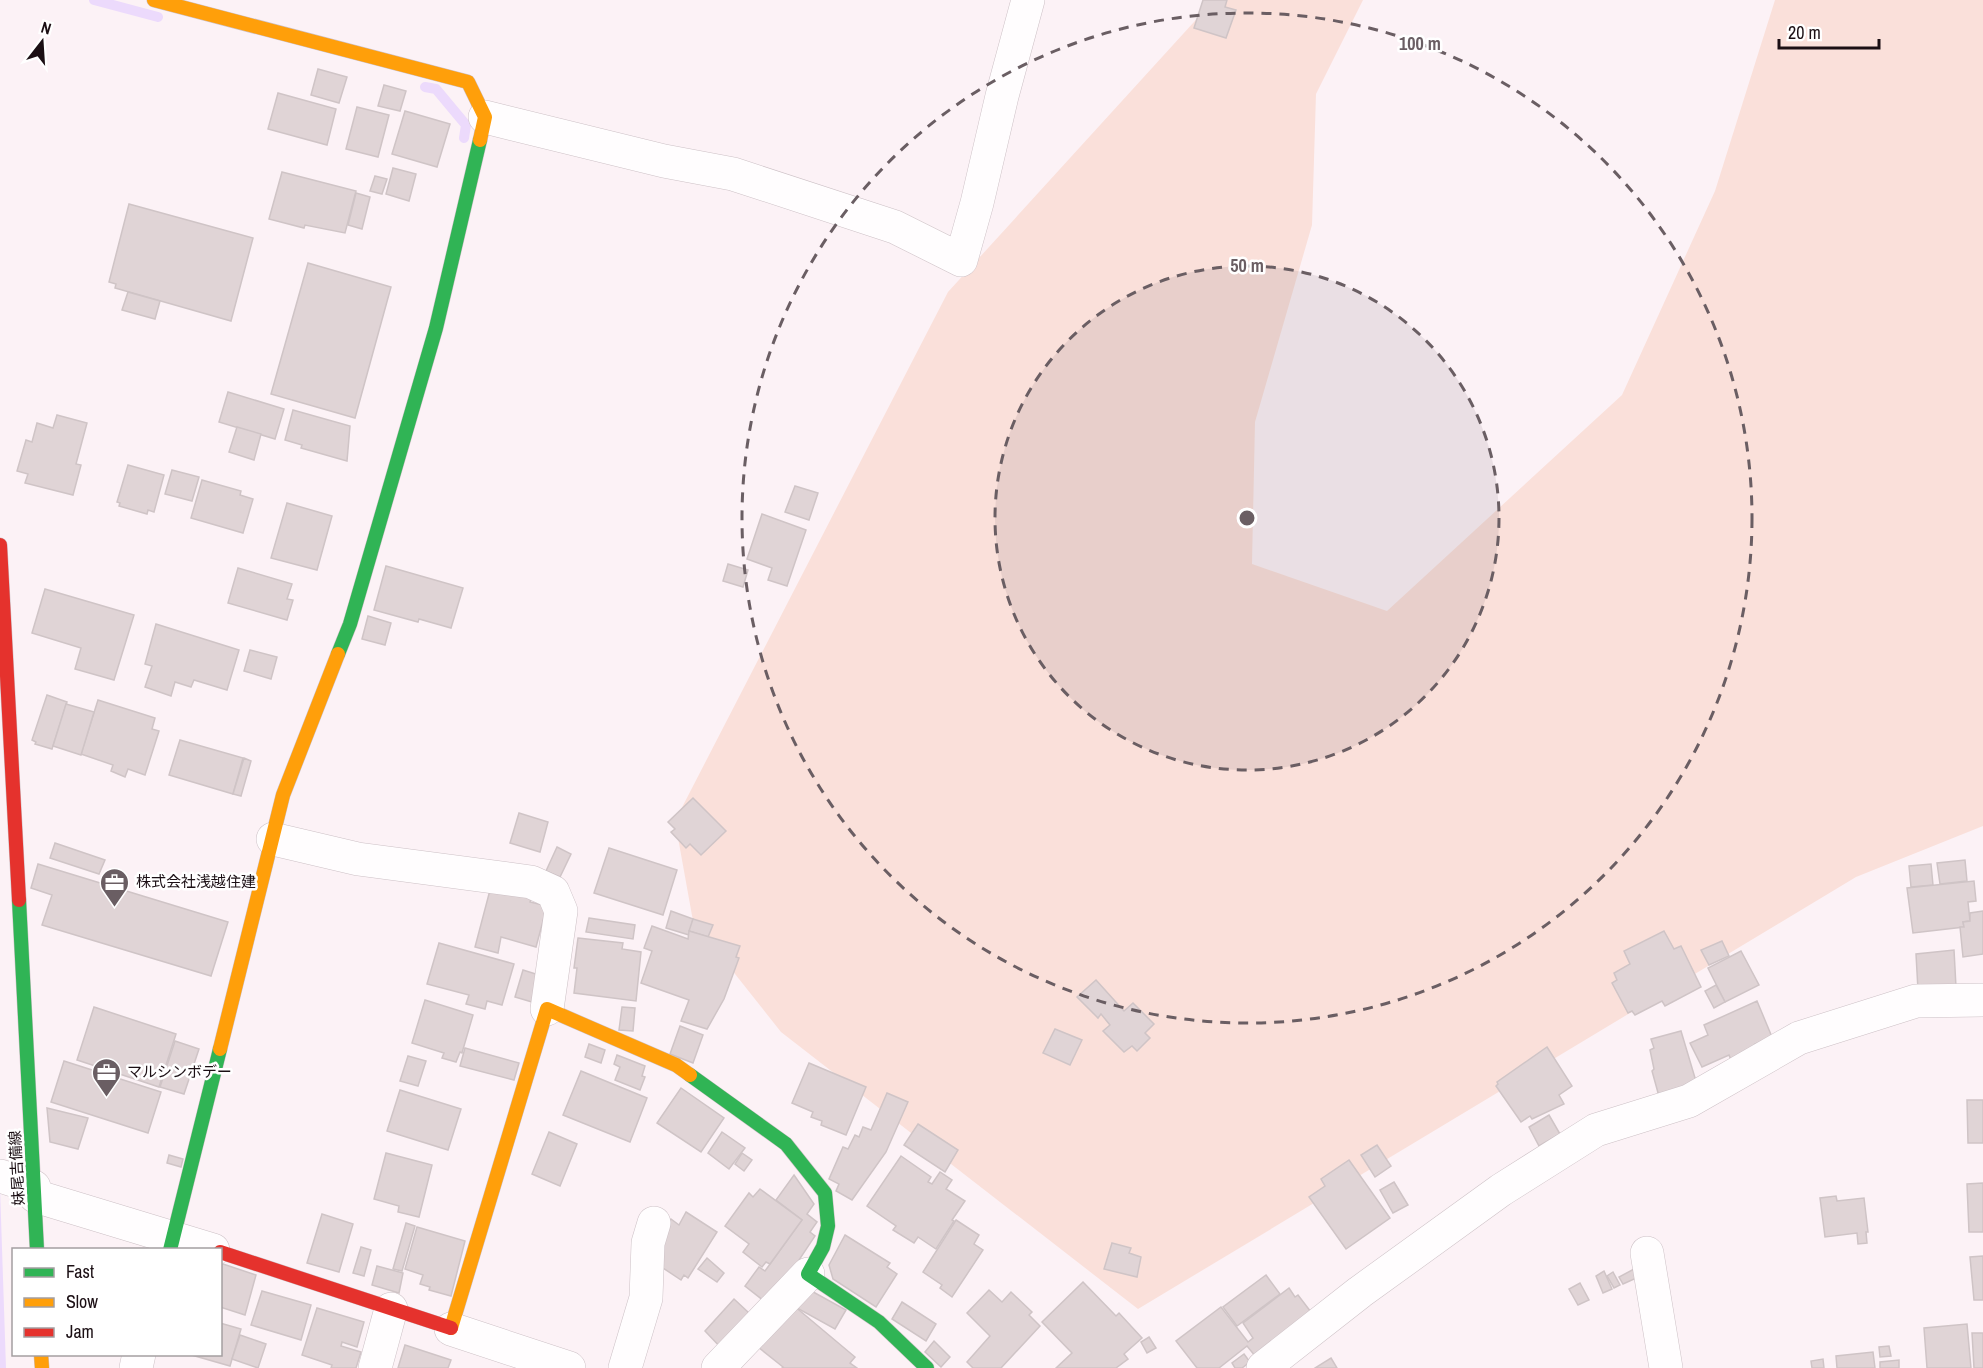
<svg xmlns="http://www.w3.org/2000/svg" width="1983" height="1368" font-family="'Archivo Narrow','Noto Sans JP',sans-serif">
<style>
.green{fill:#fae0da}
.water{fill:#ecdafc}
.lines{fill:none;stroke-linecap:round;stroke-linejoin:round}
.stream{stroke:#ecdafc;stroke-width:10}
.building{fill:#e0d4d6;stroke:#cfc4c6;stroke-width:1.5}
.street-casing{stroke:#cdc1c6;stroke-width:34}
.fast-casing{stroke:#cdc1c6;stroke-width:15}
.slow-casing{stroke:#cdc1c6;stroke-width:15}
.jam-casing{stroke:#cdc1c6;stroke-width:15}
.street{stroke:#fffdfe;stroke-width:33}
.fast{stroke:#30b455;stroke-width:14}
.slow{stroke:#ff9f0a;stroke-width:14}
.jam{stroke:#e5322d;stroke-width:14}
.ring{fill:none;stroke:#6a5e63;stroke-width:3;stroke-dasharray:10 8}
.labels{text-anchor:middle;stroke-width:5;stroke-linejoin:round;paint-order:stroke}
.poi-label{font-size:15px;fill:#1b0f14;stroke:#fff;text-anchor:start}
.street-label{font-size:15px;fill:#1b0f14;stroke:#fff}
.centre{fill:#6a5e63;stroke:#fff;stroke-width:3}
.ring-label{font-size:18px;text-anchor:middle;font-weight:bold;fill:#6a5e63;stroke:#fff;stroke-width:5;stroke-linejoin:round;paint-order:stroke}
</style>
<rect width="100%" height="100%" fill="#fcf2f6"/>
<polygon class="green" points="1214,0 1363,0 1316,94 1312,225 1255,422 1252,564 1387,611 1622,395 1715,191 1775,0 1983,0 1983,826 1856,877 1138,1309 781,1032 693,921 675,821 948,292"/>
<polygon class="water" points="0,1188 6,1368 0,1368"/>
<g class="lines">
<g class="stream">
<polyline points="94,0 158,17"/>
<polyline points="425,87 436,89 466,125 464,138"/>
</g>
</g>
<g class="building">
<polygon points="1203,0 1227,0 1225,7 1236,10 1226,38 1194,28"/>
<polygon points="318,69 347,77 339,103 311,95"/>
<polygon points="384,85 406,91 400,111 378,106"/>
<polygon points="278,93 336,109 327,145 268,129"/>
<polygon points="357,107 389,115 378,157 346,149"/>
<polygon points="405,111 450,124 437,167 392,154"/>
<polygon points="393,168 416,174 409,201 386,194"/>
<polygon points="282,172 356,191 345,233 305,225 304,228 269,219"/>
<polygon points="375,176 387,179 382,194 370,191"/>
<polygon points="356,193 370,197 362,229 348,225"/>
<polygon points="129,204 253,238 231,321 115,288 116,284 109,282"/>
<polygon points="308,263 391,287 355,418 271,394"/>
<polygon points="128,292 160,301 155,319 122,310"/>
<polygon points="228,392 284,409 275,439 219,422"/>
<polygon points="293,410 350,426 347,461 301,448 302,445 285,440"/>
<polygon points="57,415 87,423 76,464 81,465 73,495 25,483 28,474 17,471 26,440 32,442 37,423 53,428"/>
<polygon points="237,427 261,434 254,460 229,452"/>
<polygon points="128,465 164,475 154,512 148,510 147,514 119,506 120,503 117,502"/>
<polygon points="172,470 199,477 192,501 165,494"/>
<polygon points="202,480 241,491 240,495 253,499 243,533 191,518"/>
<polygon points="795,486 818,493 809,520 785,512"/>
<polygon points="287,503 332,516 317,570 271,558"/>
<polygon points="762,514 806,530 787,586 768,580 772,568 747,559"/>
<polygon points="728,564 748,570 743,587 723,581"/>
<polygon points="386,566 463,588 451,628 419,619 418,622 374,610"/>
<polygon points="238,568 292,584 287,599 293,600 287,620 228,603"/>
<polygon points="45,589 134,615 114,680 75,669 81,648 32,633"/>
<polygon points="368,616 391,623 385,645 362,639"/>
<polygon points="156,624 239,650 227,690 194,680 191,687 175,682 171,696 145,687 152,666 145,664"/>
<polygon points="250,650 277,657 271,679 244,671"/>
<polygon points="47,695 67,702 52,749 35,744 36,742 32,740"/>
<polygon points="98,700 155,718 152,729 159,731 145,775 128,769 125,777 111,771 113,765 81,754"/>
<polygon points="66,704 94,712 81,755 53,746"/>
<polygon points="180,740 243,758 233,794 169,775"/>
<polygon points="244,758 251,761 241,796 233,794"/>
<polygon points="693,798 726,831 701,855 690,844 686,848 671,832 675,829 668,822"/>
<polygon points="519,813 548,822 540,852 510,843"/>
<polygon points="55,843 105,860 99,874 50,858"/>
<polygon points="557,847 571,854 560,877 546,871"/>
<polygon points="609,848 677,870 663,915 594,893"/>
<polygon points="1965,860 1967,881 1940,884 1937,863"/>
<polygon points="38,864 228,922 211,976 42,925 52,895 31,888"/>
<polygon points="1931,864 1933,885 1911,887 1909,866"/>
<polygon points="1974,881 1976,901 1968,902 1970,921 1963,922 1964,927 1913,933 1907,888"/>
<polygon points="490,890 532,896 530,902 547,906 536,947 501,937 498,953 475,947"/>
<polygon points="671,911 693,919 689,935 666,928"/>
<polygon points="1983,911 1983,954 1963,957 1960,927 1964,927 1963,922 1970,921 1970,913"/>
<polygon points="589,918 635,925 633,939 586,932"/>
<polygon points="693,919 713,925 708,937 689,931"/>
<polygon points="652,926 688,939 689,931 740,946 736,957 739,958 724,999 707,1029 681,1021 689,1000 641,983 652,951 644,948"/>
<polygon points="1664,931 1674,949 1681,946 1701,987 1665,1006 1662,1001 1635,1015 1632,1011 1628,1013 1612,983 1617,980 1614,973 1630,964 1624,951"/>
<polygon points="578,938 623,943 622,949 641,952 636,1001 574,993 577,968 574,968"/>
<polygon points="1722,941 1729,956 1709,965 1701,950"/>
<polygon points="439,943 514,964 502,1005 487,1001 485,1009 466,1004 469,995 427,984"/>
<polygon points="1954,950 1956,987 1918,990 1916,954"/>
<polygon points="1741,951 1759,985 1725,1002 1708,968"/>
<polygon points="523,970 539,975 532,1002 515,997"/>
<polygon points="1096,980 1124,1011 1133,1003 1154,1024 1145,1033 1150,1038 1137,1051 1132,1046 1124,1052 1103,1031 1110,1025 1101,1014 1098,1018 1077,997"/>
<polygon points="1716,985 1725,1002 1714,1008 1705,991"/>
<polygon points="425,1000 473,1015 462,1053 460,1052 456,1062 442,1058 444,1053 412,1043"/>
<polygon points="1757,1001 1772,1037 1755,1044 1760,1053 1733,1065 1729,1055 1702,1067 1690,1043 1708,1035 1704,1025"/>
<polygon points="94,1007 176,1034 159,1087 77,1060"/>
<polygon points="622,1007 635,1008 633,1031 619,1030"/>
<polygon points="680,1026 703,1035 693,1063 670,1054"/>
<polygon points="1055,1029 1082,1040 1070,1065 1043,1053"/>
<polygon points="1681,1031 1698,1088 1660,1100 1652,1071 1654,1069 1650,1050 1654,1048 1651,1039"/>
<polygon points="175,1041 199,1049 184,1094 160,1087"/>
<polygon points="589,1044 605,1050 601,1063 585,1057"/>
<polygon points="1547,1047 1572,1086 1559,1095 1564,1104 1532,1119 1530,1116 1521,1122 1496,1086 1498,1084 1497,1082"/>
<polygon points="465,1048 519,1063 514,1080 460,1066"/>
<polygon points="617,1055 645,1066 642,1076 645,1077 640,1090 615,1080 620,1067 614,1064"/>
<polygon points="408,1056 426,1061 418,1086 400,1081"/>
<polygon points="64,1061 161,1092 148,1133 51,1102"/>
<polygon points="809,1063 866,1087 846,1135 821,1125 822,1121 811,1117 813,1112 792,1103"/>
<polygon points="581,1071 647,1098 630,1142 563,1115"/>
<polygon points="681,1088 724,1118 701,1152 657,1123"/>
<polygon points="400,1090 461,1109 448,1150 387,1131"/>
<polygon points="887,1093 908,1102 886,1152 852,1200 836,1191 839,1184 829,1179 843,1147 848,1149 855,1135 859,1137 863,1127 871,1130"/>
<polygon points="1967,1100 1983,1100 1983,1143 1968,1143"/>
<polygon points="47,1108 88,1118 78,1149 50,1142"/>
<polygon points="1549,1115 1560,1134 1539,1146 1529,1127"/>
<polygon points="918,1124 958,1150 945,1172 904,1145"/>
<polygon points="549,1132 577,1144 560,1186 532,1174"/>
<polygon points="722,1132 745,1148 729,1169 708,1153"/>
<polygon points="1377,1145 1391,1166 1375,1177 1361,1155"/>
<polygon points="386,1153 432,1165 419,1217 398,1212 399,1206 374,1199"/>
<polygon points="742,1153 752,1160 744,1171 735,1164"/>
<polygon points="169,1155 183,1159 181,1167 167,1163"/>
<polygon points="901,1156 931,1177 928,1182 932,1184 940,1172 952,1180 946,1189 965,1201 952,1220 954,1221 936,1249 918,1237 914,1243 893,1230 896,1226 867,1206"/>
<polygon points="1349,1160 1390,1218 1346,1249 1309,1197 1325,1186 1321,1179"/>
<polygon points="794,1175 814,1204 807,1214 817,1222 810,1232 815,1236 769,1305 745,1286 759,1267 765,1271 802,1220 776,1200"/>
<polygon points="1394,1182 1408,1205 1393,1213 1380,1190"/>
<polygon points="1983,1183 1983,1232 1969,1232 1967,1184"/>
<polygon points="760,1189 802,1220 770,1264 766,1262 762,1267 743,1252 749,1244 725,1226 749,1193 753,1197"/>
<polygon points="1836,1196 1837,1201 1864,1198 1868,1232 1866,1232 1867,1243 1858,1244 1857,1233 1825,1237 1820,1198"/>
<polygon points="686,1212 717,1232 688,1278 684,1275 681,1280 660,1266 656,1242 671,1219 679,1225"/>
<polygon points="322,1214 353,1224 339,1272 307,1263"/>
<polygon points="956,1220 979,1235 974,1244 983,1250 952,1297 940,1288 942,1285 923,1272"/>
<polygon points="406,1223 415,1226 402,1271 393,1269"/>
<polygon points="417,1227 465,1241 451,1296 429,1290 430,1287 420,1284 423,1275 405,1269"/>
<polygon points="845,1235 890,1263 887,1267 897,1274 876,1307 833,1279 829,1265"/>
<polygon points="1112,1243 1131,1248 1129,1253 1141,1257 1137,1277 1104,1269"/>
<polygon points="361,1247 371,1250 364,1276 353,1273"/>
<polygon points="1983,1256 1983,1300 1974,1300 1970,1257"/>
<polygon points="707,1258 724,1273 717,1282 698,1269"/>
<polygon points="220,1263 256,1275 245,1315 220,1307"/>
<polygon points="377,1266 403,1273 399,1293 372,1285"/>
<polygon points="1636,1268 1641,1276 1623,1284 1619,1277"/>
<polygon points="1604,1271 1612,1289 1603,1293 1596,1276"/>
<polygon points="1613,1272 1620,1285 1614,1288 1607,1276"/>
<polygon points="1266,1275 1280,1294 1237,1326 1223,1307"/>
<polygon points="1083,1282 1116,1316 1119,1313 1142,1338 1124,1354 1128,1359 1116,1368 1056,1368 1072,1353 1042,1322"/>
<polygon points="1580,1283 1589,1300 1578,1305 1569,1289"/>
<polygon points="806,1288 846,1310 835,1329 797,1308"/>
<polygon points="1289,1288 1295,1297 1298,1295 1314,1316 1260,1362 1247,1346 1219,1368 1197,1368 1176,1341 1221,1307 1248,1342 1253,1338 1243,1323"/>
<polygon points="989,1290 1002,1302 1011,1292 1032,1312 1029,1315 1040,1326 1001,1368 973,1368 967,1362 990,1336 967,1313"/>
<polygon points="262,1291 311,1305 301,1340 251,1325"/>
<polygon points="734,1299 748,1312 749,1321 723,1350 705,1331"/>
<polygon points="902,1302 936,1324 926,1341 892,1319"/>
<polygon points="793,1305 855,1357 850,1363 857,1368 782,1368 783,1367 758,1347"/>
<polygon points="317,1308 364,1322 357,1347 342,1342 341,1346 361,1352 356,1368 331,1368 332,1365 302,1355"/>
<polygon points="220,1323 241,1329 230,1366 188,1354 220,1354"/>
<polygon points="1967,1324 1971,1368 1927,1368 1924,1328"/>
<polygon points="1972,1333 1983,1333 1983,1368 1974,1368"/>
<polygon points="240,1335 266,1344 258,1368 232,1359"/>
<polygon points="1149,1337 1156,1348 1147,1353 1141,1342"/>
<polygon points="934,1341 950,1357 941,1367 925,1352"/>
<polygon points="405,1345 451,1360 448,1368 398,1368"/>
<polygon points="1889,1346 1891,1356 1880,1357 1879,1347"/>
<polygon points="1873,1352 1875,1368 1837,1368 1836,1356"/>
<polygon points="1244,1354 1250,1362 1242,1368 1235,1368 1232,1363"/>
<polygon points="1331,1358 1337,1368 1315,1368"/>
<polygon points="1823,1359 1824,1368 1812,1368 1811,1361"/>
<polygon points="1899,1360 1899,1368 1880,1368 1880,1362"/>
</g>
<g class="lines">
<defs>
<g id="street">
<polyline points="485,117 664,161 733,174 895,227 961,260 977,203 1002,96 1028,0"/>
<polyline points="273,839 358,859 531,882 553,892 561,911 547,1009"/>
<polyline points="0,1176 34,1187"/>
<polyline points="35,1196 213,1250"/>
<polyline points="1647,1253 1666,1368"/>
<polyline points="451,1329 569,1368"/>
<polyline points="136,1368 139,1354"/>
<polyline points="375,1368 391,1309"/>
<polyline points="625,1368 646,1298 648,1243 654,1223"/>
<polyline points="718,1368 808,1274"/>
<polyline points="1263,1368 1360,1292 1501,1190 1596,1130 1689,1101 1799,1038 1916,1001 1983,1000"/>
</g>
<g id="fast">
<polyline points="338,654 350,624 436,328 480,140"/>
<polyline points="19,900 37,1250"/>
<polyline points="690,1075 786,1144 825,1193 828,1226 823,1247 808,1274 879,1322 927,1368"/>
<polyline points="170,1250 220,1049"/>
</g>
<g id="slow">
<polyline points="154,0 468,82 485,117 480,140"/>
<polyline points="220,1049 283,795 338,654"/>
<polyline points="451,1328 547,1009 676,1065 690,1075"/>
<polyline points="41,1354 42,1368"/>
</g>
<g id="jam">
<polyline points="0,545 19,900"/>
<polyline points="220,1252 451,1328"/>
</g>
</defs>
<use href="#street" class="street-casing"/>
<use href="#fast" class="fast-casing"/>
<use href="#slow" class="slow-casing"/>
<use href="#jam" class="jam-casing"/>
<use href="#street" class="street"/>
<use href="#fast" class="fast"/>
<use href="#slow" class="slow"/>
<use href="#jam" class="jam"/>
</g>
<circle cx="1247" cy="518" r="252" fill="#6a5e63" fill-opacity=".12"/>
<g class="ring">
<circle cx="1247" cy="518" r="252"/>
<circle cx="1247" cy="518" r="505"/>
</g>
<defs>
<symbol id="office-pin" viewBox="-11 -11 22 30"><path d="M0 17L-7.5 6A9.5 9.5 0 1 1 7.5 6Z" fill="#6a5e63" stroke="#fff"/><path d="M-6-3h4V-5.5h4V-3h4V5H-6ZM-1-4.5V-3h2v-1.5ZM-6 0V1H6V0Z" fill="#fff"/></symbol>
</defs>
<g fill-rule="evenodd">
<use href="#office-pin" x="98" y="866" width="33" height="45"/>
<use href="#office-pin" x="90" y="1056" width="33" height="45"/>
</g>
<g class="labels">
<g class="poi-label">
<text x="136" y="887">株式会社浅越住建</text>
<text x="127" y="1077">マルシンボデー</text>
</g>
<g class="street-label">
<text transform="translate(17 1168) rotate(-93)" y="5">妹尾吉備線</text>
</g>
</g>
<circle cx="1247" cy="518" r="9" class="centre"/>
<g class="ring-label">
<text x="1420" y="50">100 m</text>
<text x="1247" y="272">50 m</text>
</g>
<rect x="12" y="1248" width="210" height="108" fill="#ffffff" stroke="#a49fa1" stroke-width="1.5"/>
<rect x="24" y="1268" width="30" height="9" fill="#30b455" stroke="#a49fa1" stroke-width="1.5"/>
<text x="66" y="1278" font-size="18" fill="#1b0f14">Fast</text>
<rect x="24" y="1298" width="30" height="9" fill="#ff9f0a" stroke="#a49fa1" stroke-width="1.5"/>
<text x="66" y="1308" font-size="18" fill="#1b0f14">Slow</text>
<rect x="24" y="1328" width="30" height="9" fill="#e5322d" stroke="#a49fa1" stroke-width="1.5"/>
<text x="66" y="1338" font-size="18" fill="#1b0f14">Jam</text>
<g transform="translate(42 42) rotate(17)" stroke="#ffffff" stroke-width="4.5" paint-order="stroke">
<path d="M0-4.5L10 22L0 15L-10 22Z" fill="#1b0f14"/>
<text y="-9" font-size="16" font-weight="bold" text-anchor="middle" fill="#1b0f14">N</text>
</g>
<path d="M1779 39v9h100v-9" fill="none" stroke="#1b0f14" stroke-width="3"/>
<text x="1788" y="39" font-size="18" fill="#1b0f14" stroke="#ffffff" stroke-width="4.5" paint-order="stroke">20 m</text>
</svg>
